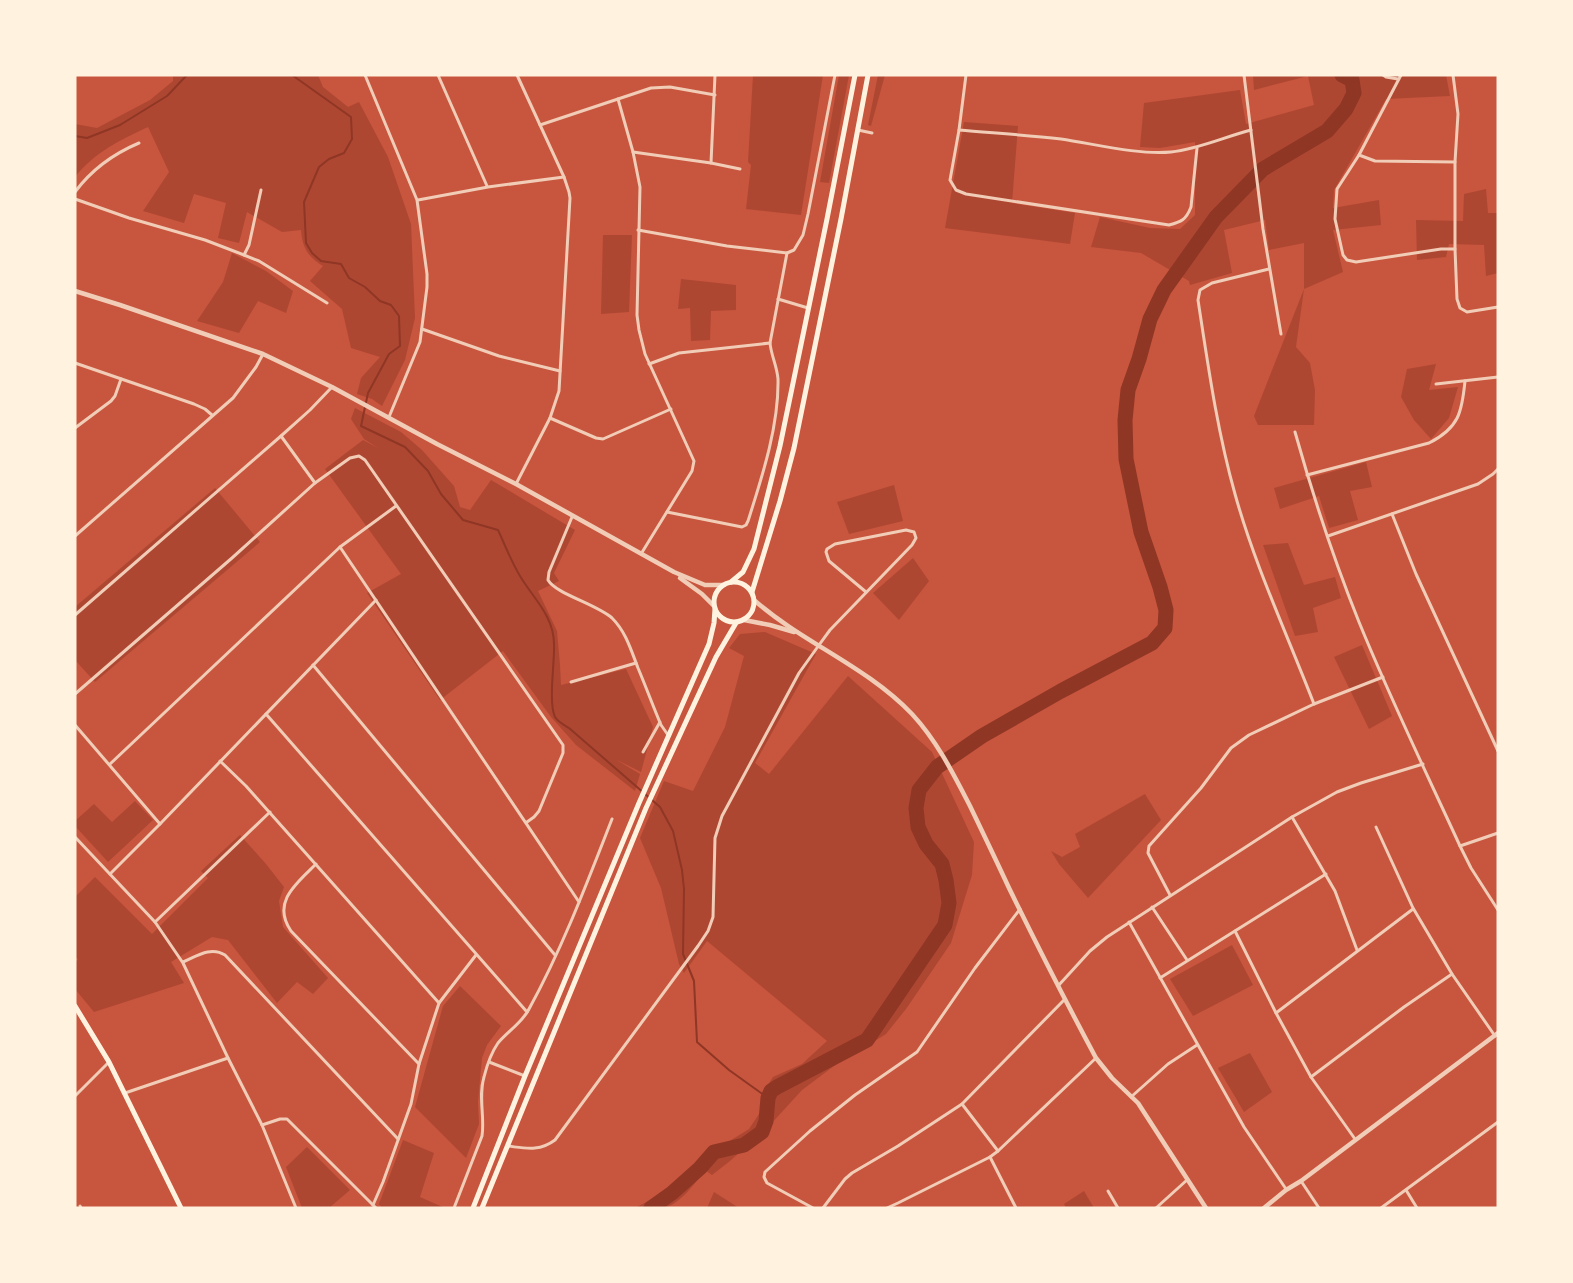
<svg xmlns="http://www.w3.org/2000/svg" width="1573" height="1283" font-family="'Work Sans',sans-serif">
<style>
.green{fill:#ae4732}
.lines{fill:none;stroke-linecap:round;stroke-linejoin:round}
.stream{stroke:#8f3625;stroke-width:2}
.river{stroke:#8f3625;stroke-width:15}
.minor{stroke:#f1ccb7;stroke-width:3}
.tertiary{stroke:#f1ccb7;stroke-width:4.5}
.primary{stroke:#fff3e0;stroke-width:5}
</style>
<rect width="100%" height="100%" fill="#c8553d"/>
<g class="green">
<path d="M 173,75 L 318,75 L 323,87 L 348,107 L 359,102 L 388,157 L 411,224 L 415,318 L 405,360 L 382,406 L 372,399 L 357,394 L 361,378 L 380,357 L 351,348 L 342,309 L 310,281 L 323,266 C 308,257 302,247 301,230 L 282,232 L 247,212 L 239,243 L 218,238 L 226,203 L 194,194 L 184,223 L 143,211 L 169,172 L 148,127 C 119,141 96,151 75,177 L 75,124 L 97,128 L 150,100 L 173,81 Z"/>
<polygon points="753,75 823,75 801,215 746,209 751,165 748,162"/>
<polygon points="839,75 849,75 829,183 820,182"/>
<polygon points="878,75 885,75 871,126 868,125"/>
<polygon points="1253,75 1446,75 1450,96 1386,99 1334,190 1333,208 1379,200 1381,225 1333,230 1343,272 1304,289 1296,347 1310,363 1315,390 1314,425 1258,425 1254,416 1304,289 1304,243 1269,250 1265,220 1224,230 1232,273 1190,285 1189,281 1141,253 1091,247 1100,217 1150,228 1180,229 1195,215 1195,142 1160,148 1140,147 1144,103 1240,90 1246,124 1314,105 1308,76 1254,90"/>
<polygon points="964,122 1018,126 1012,203 1075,213 1070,244 945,228"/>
<polygon points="1486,189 1488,213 1498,213 1498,273 1486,276 1484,245 1449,244 1446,257 1417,260 1416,220 1463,221 1464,194"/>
<polygon points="603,235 632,235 629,312 601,314"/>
<polygon points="232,253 266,271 293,291 286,313 258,301 239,333 197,321 223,282"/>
<polygon points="681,279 736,285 736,310 711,311 710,340 691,341 690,308 678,309"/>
<polygon points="1436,364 1429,390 1458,387 1449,418 1431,439 1414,420 1401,397 1407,369"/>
<polygon points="355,408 401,432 422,450 454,486 460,507 470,510 491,480 575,530 554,573 559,581 538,591 557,631 560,665 561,685 626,669 653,727 641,772 615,759 640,774 635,791 576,745 551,717 503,651 440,700 367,593 401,574 325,469 363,440 378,448 364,439 351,419"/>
<polygon points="1366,462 1372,487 1350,491 1358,520 1329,528 1319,496 1280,509 1274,488"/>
<polygon points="894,485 903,521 849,534 837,502"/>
<polygon points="215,488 260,542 95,682 75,660 75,607"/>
<polygon points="1288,543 1304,585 1335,577 1341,598 1313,608 1318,632 1295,636 1263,545"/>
<polygon points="913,558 929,581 899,620 873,593"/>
<path d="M 765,632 L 816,654 L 755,763 L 769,774 L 848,676 L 932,752 L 974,842 L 972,875 L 951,943 L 906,1009 L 886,1034 L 834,1066 L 802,1090 L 770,1125 L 730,1161 L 712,1175 L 705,1170 C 696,1182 680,1205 663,1208 C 655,1210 643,1208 635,1208 L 667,1191 L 678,1180 L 685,1176 L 709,1147 L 728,1142 L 749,1129 L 763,1108 L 766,1088 L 773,1077 L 802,1064 L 827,1041 L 707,941 L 684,973 L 679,964 L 661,888 L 640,838 L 664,781 L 693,791 L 725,727 L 744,656 L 729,648 L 740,634 Z"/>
<polygon points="1362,645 1392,716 1369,729 1334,657"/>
<polygon points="1145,794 1161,820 1088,898 1059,864 1051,851 1062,857 1080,847 1075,834"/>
<polygon points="135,801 153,820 108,862 75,826 75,821 94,804 112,822"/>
<polygon points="240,835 266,864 284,887 279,901 283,927 328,978 313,994 297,982 277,1003 228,940 212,937 171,962 184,983 94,1012 75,989 75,963 78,959 75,956 75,897 95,877 152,934 208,878 201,871"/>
<polygon points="1232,945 1253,985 1193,1016 1170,979"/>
<polygon points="460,986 501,1026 487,1045 482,1058 478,1102 479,1124 466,1158 415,1107 443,1006"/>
<polygon points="1250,1053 1272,1092 1244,1112 1218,1068"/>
<polygon points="403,1140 434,1153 420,1197 445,1208 382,1208 379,1204"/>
<polygon points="307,1147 350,1190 329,1208 302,1208 286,1167"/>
<polygon points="1084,1191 1094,1208 1066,1208 1064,1204"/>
<polygon points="714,1192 739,1208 707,1208"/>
</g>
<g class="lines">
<g class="stream">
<path d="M 292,75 L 351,117 L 352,139 L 344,153 L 329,159 L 319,167 L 304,202 L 306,243 L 312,253 L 321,261 L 341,264 L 349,278 L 365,287 L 380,301 L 391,305 L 399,316 L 400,346 L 389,354 L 368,393 L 361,426 L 405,447 L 428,471 L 441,494 L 463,520 L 498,530 C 505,545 511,561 520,576 C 533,598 554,616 554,644 C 555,661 548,702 555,717 C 558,722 564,725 569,728 L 660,807 L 673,831 L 682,870 L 684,889 L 683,954 L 694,981 L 697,1042 L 729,1070 L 768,1098"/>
<polyline points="75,136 87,138 120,125 167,96 187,75"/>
</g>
<polyline class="river" points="651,1208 672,1193 700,1168 714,1152 744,1145 762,1132 766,1121 768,1098 771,1091 777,1087 867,1040 945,925 949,903 946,880 942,864 926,844 918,827 916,808 919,790 937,767 982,736 1061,691 1152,643 1165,628 1166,610 1160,587 1141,532 1126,459 1125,420 1128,390 1139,359 1150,319 1164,290 1216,217 1263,169 1327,131 1346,109 1354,93 1352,80 1342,75"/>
<g class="minor">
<polyline points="365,75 417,200 427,274 427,287 420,342 389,417"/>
<polyline points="438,75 487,186"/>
<path d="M 966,75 L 959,130 L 950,180 L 956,190 L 966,194 L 1169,225 C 1181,222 1186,220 1191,207 L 1197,148"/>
<polyline points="1244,75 1263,229 1281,334"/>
<polyline points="1383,75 1386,77 1398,79"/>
<polyline points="1401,75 1359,155 1337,189 1335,219 1343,255 1347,260 1356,262 1441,249 1455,249"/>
<polyline points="1453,75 1458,114 1455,162 1455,249 1457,299 1460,308 1467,312 1498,307"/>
<polyline points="618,99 633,152 640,187 637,315 639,330 645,354 694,461 692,471 641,554"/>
<polyline points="540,125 651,88 670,87 715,95"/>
<polyline points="858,130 872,133"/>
<path d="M 959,130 C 993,133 1027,135 1061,139 C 1095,144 1137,155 1171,152 C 1199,149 1224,137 1251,130"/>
<polyline points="633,152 711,163 740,169"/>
<polyline points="1359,155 1375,161 1455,162"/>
<polyline points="711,163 715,75"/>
<path d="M 75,192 C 92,169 113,154 139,143"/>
<polyline points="75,199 129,218 205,240 244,255 259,261 327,303"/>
<polyline points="418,200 488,187 564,177"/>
<polyline points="638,230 727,246 787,253 794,250 803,235 808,214 835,75"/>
<polyline points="244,255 249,245 261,190"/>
<path d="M 1269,269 L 1212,283 L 1200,290 L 1198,300 C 1208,365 1217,430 1235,494 C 1255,566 1287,634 1314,704"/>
<polyline points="778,299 808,308"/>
<polyline points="422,329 499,356 560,371"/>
<polyline points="75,363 194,404 205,409 212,415"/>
<polyline points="649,364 679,353 770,343"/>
<polyline points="1436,384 1498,377"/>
<polyline points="550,418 596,438 603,439 671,409"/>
<polyline points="75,428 111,401 115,396 121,379"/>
<path d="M 1295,432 C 1313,496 1334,560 1359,622 C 1390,698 1426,772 1460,846 L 1471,868 L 1498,910"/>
<polyline points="281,436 315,483"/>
<path d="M 1307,475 L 1429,443 C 1459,428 1462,412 1465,381"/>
<polyline points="516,484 550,418 559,391 570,198 569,192 564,177 517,75"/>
<path d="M 667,512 L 742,527 L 746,525 L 748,521 C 762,477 779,426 778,379 C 777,366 771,355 770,343 L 787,253"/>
<polyline points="1392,514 1416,574 1498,751"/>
<path d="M 572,517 L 549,572 L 548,580 C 556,594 596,604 612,618 C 626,632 631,650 638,668 C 646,687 653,706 661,725 L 668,735"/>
<polyline points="75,536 233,398 256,367 263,354"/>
<polyline points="1328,536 1478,484 1493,474 1498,469"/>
<polyline points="340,547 579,902"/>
<polyline points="75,615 281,436 310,410 332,387"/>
<polyline points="313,665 555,955"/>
<polyline points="571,682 636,663"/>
<polyline points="75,694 232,558 315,483 350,458 359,456 365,460 563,745 563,753 539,811 534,817 527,822"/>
<polyline points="266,714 527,1012"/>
<polyline points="75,725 160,824"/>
<polyline points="643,752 660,722"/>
<polyline points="220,761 246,786 439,1003"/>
<polyline points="110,764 340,547 396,506"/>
<polyline points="1292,817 1335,891 1357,950"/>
<polyline points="1376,827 1413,908 1452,974 1495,1036"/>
<polyline points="75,837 155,922 183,963 228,1058 262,1125 296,1208"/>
<polyline points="1460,846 1498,833"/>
<path d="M 316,864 C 297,883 271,902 291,931 L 419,1064"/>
<polyline points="110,874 160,824 376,600"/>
<polyline points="1170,895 1148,853 1149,846 1201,788 1231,748 1249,735 1314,704 1383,677"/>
<polyline points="1152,907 1187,960"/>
<polyline points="155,922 270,812"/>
<polyline points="1129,922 1244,1127 1286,1189"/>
<polyline points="1235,931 1276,1013 1311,1077 1355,1139"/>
<path d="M 183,962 C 197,956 211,946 225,955 L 398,1139"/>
<polyline points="1160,978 1326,874"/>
<polyline points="1058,986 1090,951 1107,937 1292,817 1337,792 1361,783 1423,764"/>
<polyline points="1276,1013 1413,909"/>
<polyline points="489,1062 525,1076"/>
<polyline points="1311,1077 1404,1007 1452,974"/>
<polyline points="125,1093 228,1058"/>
<polyline points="75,1096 109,1062"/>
<polyline points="1131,1097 1168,1064 1197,1045"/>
<polyline points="962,1104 998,1151"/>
<polyline points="262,1125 280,1119 287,1119 376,1208"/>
<path d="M 507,1146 C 525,1148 539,1152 555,1140 L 698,946 L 708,931 L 713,917 L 715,838 L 722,816 L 799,673 L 819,645 L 830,630 L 912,545 L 916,538 L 914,532 L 906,530 L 835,544 L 827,549 L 826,552 L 829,561 L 866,592"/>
<polyline points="990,1157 1016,1208"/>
<polyline points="1301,1181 1319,1208"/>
<polyline points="1406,1190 1417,1208"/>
<polyline points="1108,1191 1118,1208"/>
<polyline points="373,1205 383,1182 411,1104 419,1064 439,1003 476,955"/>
<polyline points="80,1206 81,1208"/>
<path d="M 454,1208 L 482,1136 C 485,1116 478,1097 484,1077 C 487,1065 491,1053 498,1043 C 508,1031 522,1023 529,1009 C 562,949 587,883 612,819"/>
<polyline points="813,1208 767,1183 764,1177 765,1172 810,1131 855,1095 917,1052 975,968 1020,909"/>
<polyline points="823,1208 845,1179 852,1173 898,1146 962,1104 1065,999"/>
<polyline points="887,1208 898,1203 990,1157 998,1151 1096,1058"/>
<polyline points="1156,1208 1187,1180"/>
<polyline points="1381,1208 1498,1122"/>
</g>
<g class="tertiary">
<polyline points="75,291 120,305 263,354 332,387 437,444 516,484 674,572 705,585 724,585"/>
<polyline points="680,578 702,594 714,606"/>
<path d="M 754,600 C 803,643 866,666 912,714 C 937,741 953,773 970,806 C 983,833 996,860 1009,888 C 1037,945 1066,1002 1096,1058 L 1112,1078 L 1138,1103 L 1206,1208"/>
<polyline points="744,620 770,625 794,632"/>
<polyline points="1264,1208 1286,1190 1301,1181 1498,1033"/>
</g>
<g class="primary">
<circle cx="734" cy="602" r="20"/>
<polyline points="731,582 743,572 754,549 780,446 827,219 855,75"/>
<polyline points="752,592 780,501 794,448 841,219 868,75"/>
<polyline points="75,1006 109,1062 181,1208"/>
<polyline points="473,1208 525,1076 639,803 709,644 714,623 715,609"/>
<polyline points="482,1208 646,808 716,657 736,623"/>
</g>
</g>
<rect width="1573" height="1283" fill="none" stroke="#fff3e0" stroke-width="153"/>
</svg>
